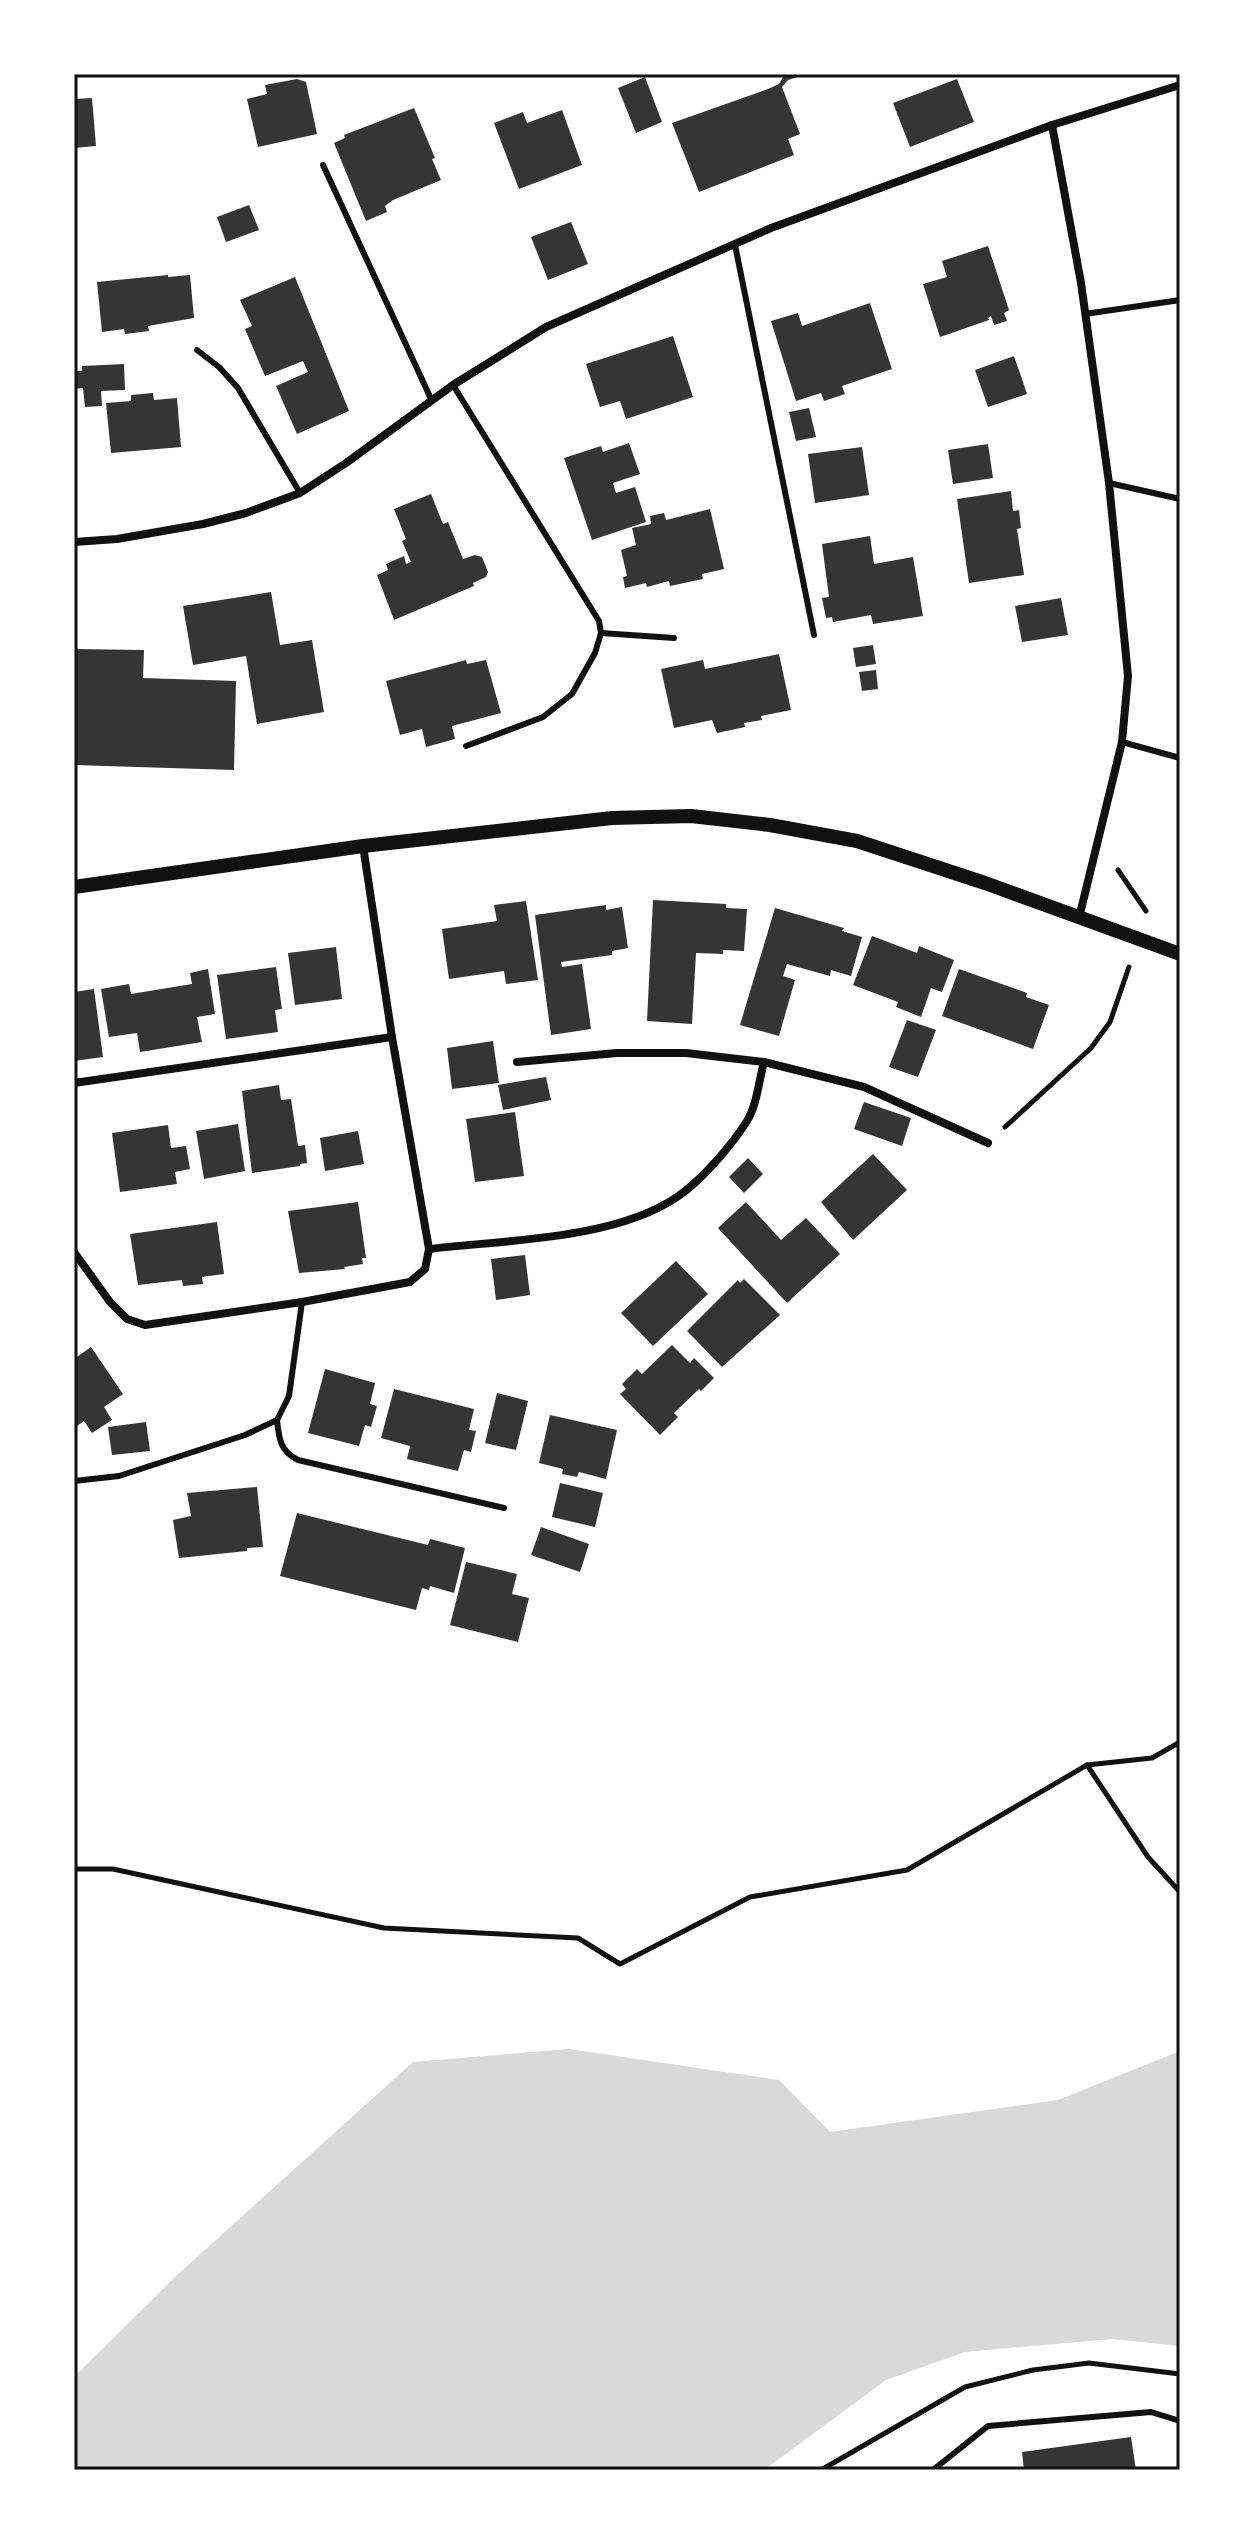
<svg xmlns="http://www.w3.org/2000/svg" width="1254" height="2544" font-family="'PT Sans Narrow',sans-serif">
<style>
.water{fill:#d9d9d9}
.building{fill:#353535}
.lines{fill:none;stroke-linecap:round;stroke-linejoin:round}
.path{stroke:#111;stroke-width:5}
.service{stroke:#111;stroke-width:6}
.minor{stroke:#111;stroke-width:8}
.tertiary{stroke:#111;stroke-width:14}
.neatline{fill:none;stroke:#111;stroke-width:3}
</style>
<rect width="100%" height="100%" fill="#fff"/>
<polygon class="water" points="569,2049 779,2080 830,2132 1058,2100 1180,2051 1180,2346 1112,2339 965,2352 886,2380 764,2470 74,2470 74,2377 176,2276 413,2062"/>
<g class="building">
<polygon points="785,74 804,75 788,80 782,87 800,134 788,139 794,155 699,192 672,123 768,89 779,84"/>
<polygon points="645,77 662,122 636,133 618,88"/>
<polygon points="297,79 306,82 317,134 258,147 247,99 267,94 265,85"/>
<polygon points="957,79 974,122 910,147 893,103"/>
<polygon points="92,98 96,146 74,148 74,99"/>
<polygon points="414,108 435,158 432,159 441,180 393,200 385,206 387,212 366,221 334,143 345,138 344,135"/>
<polygon points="562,110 582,165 519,189 494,123 523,112 527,123"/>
<polygon points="249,205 259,230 226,242 217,217"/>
<polygon points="571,222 588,264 548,280 531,237"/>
<polygon points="988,246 1009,310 1004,313 1007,321 994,325 991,316 988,318 989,320 940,337 923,284 947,277 942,261"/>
<polygon points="168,275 168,277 190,275 194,318 148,326 149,331 125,334 124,329 102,332 97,282"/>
<polygon points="295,277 349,411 297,434 276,386 308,372 303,361 265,376 245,329 252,326 240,300"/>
<polygon points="870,303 892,369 842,386 845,394 824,401 821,393 796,401 771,321 798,313 802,326"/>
<polygon points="673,336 693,397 626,419 620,401 600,407 586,364"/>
<polygon points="1014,356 1027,394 988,407 975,370"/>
<polygon points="124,364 125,390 101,391 102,406 85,407 83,388 74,389 74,371 82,371 82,366"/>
<polygon points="153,393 154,400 177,398 181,447 111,453 106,403 131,401 131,395"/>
<polygon points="809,408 816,437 796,441 789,412"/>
<polygon points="629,443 640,474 613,483 616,493 635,487 646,522 592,540 564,458 601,446 603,452"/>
<polygon points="988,444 993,478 953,484 948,450"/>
<polygon points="862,447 869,495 815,503 808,454"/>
<polygon points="1011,491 1013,511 1019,510 1021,528 1017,529 1024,575 969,583 957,499"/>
<polygon points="431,494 443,524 448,522 463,559 475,555 482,557 488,572 486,577 473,583 474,586 394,620 377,575 388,570 386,564 404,556 406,564 411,562 402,541 406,539 394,509"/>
<polygon points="710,509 724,569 702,574 703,579 670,586 669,581 647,587 646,583 625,588 623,577 627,576 621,550 636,545 632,528 651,524 650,516 664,513 666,520"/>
<polygon points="870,536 874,564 913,557 923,616 873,624 871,615 833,622 832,617 826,618 822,598 829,597 822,544"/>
<polygon points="271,592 280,645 312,640 324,712 257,724 246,656 193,665 183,606"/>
<polygon points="1061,598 1068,635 1022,642 1015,606"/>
<polygon points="873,645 876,664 856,667 853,648"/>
<polygon points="74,649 144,650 143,678 236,681 234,770 74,765"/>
<polygon points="779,654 791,710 761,716 762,720 744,723 745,727 717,733 712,720 674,728 661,669 703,660 705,669"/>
<polygon points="466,660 467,664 486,660 501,713 452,726 455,739 426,747 422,729 400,735 386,681"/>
<polygon points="876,670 878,689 862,691 859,672"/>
<polygon points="653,900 726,904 726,908 747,909 744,951 723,950 723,954 696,953 692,1024 647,1021"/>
<polygon points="526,901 538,980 506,984 504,971 449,979 442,929 497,921 494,905"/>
<polygon points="606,905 606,910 622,907 628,948 612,951 612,955 561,962 562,967 582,964 591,1029 551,1035 535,915"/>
<polygon points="775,908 844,928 842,931 862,937 851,976 831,970 830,976 787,964 783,976 795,980 779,1036 740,1025"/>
<polygon points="872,936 917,953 919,946 954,960 942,992 931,988 921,1017 896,1007 898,1002 853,985"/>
<polygon points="336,947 342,999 295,1005 288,953"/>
<polygon points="276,967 282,1009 275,1010 278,1032 226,1039 217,975"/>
<polygon points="208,969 215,1014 197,1017 202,1042 140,1052 137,1033 109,1037 101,989 129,984 131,994 192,984 190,973"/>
<polygon points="959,969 1027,993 1026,997 1049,1005 1033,1049 942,1016"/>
<polygon points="94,989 103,1057 74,1061 74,992"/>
<polygon points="907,1020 936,1030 918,1077 889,1067"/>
<polygon points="493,1041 499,1083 452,1089 447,1048"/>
<polygon points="546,1077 551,1100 503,1110 498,1085"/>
<polygon points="279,1085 281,1100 291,1099 298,1146 305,1145 307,1163 300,1164 300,1166 252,1173 242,1091"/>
<polygon points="864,1102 911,1118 902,1146 854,1129"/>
<polygon points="515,1112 524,1176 475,1182 466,1119"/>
<polygon points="238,1124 245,1171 204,1179 196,1131"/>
<polygon points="168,1125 171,1148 186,1146 190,1169 175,1172 177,1184 120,1192 112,1133"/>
<polygon points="358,1131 364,1164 325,1171 320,1138"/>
<polygon points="873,1154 907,1190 853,1240 821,1202"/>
<polygon points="748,1158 763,1174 744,1193 729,1177"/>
<polygon points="358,1202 366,1258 362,1258 363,1264 344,1267 345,1269 299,1273 288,1211"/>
<polygon points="746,1202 781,1240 806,1218 840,1254 787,1303 718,1228"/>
<polygon points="217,1222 224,1274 202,1277 203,1284 183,1286 182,1280 138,1285 130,1234"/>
<polygon points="525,1255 530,1295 496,1300 491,1259"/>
<polygon points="676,1261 708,1294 653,1346 621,1313"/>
<polygon points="744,1279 780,1315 722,1367 687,1331 738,1280 740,1283"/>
<polygon points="672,1345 690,1363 694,1358 714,1378 701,1391 699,1389 674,1413 678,1417 660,1435 620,1394 626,1389 622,1384 637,1369 642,1374"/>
<polygon points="91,1347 123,1394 104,1407 112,1420 92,1433 84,1421 74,1428 74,1359"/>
<polygon points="325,1369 375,1383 370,1404 377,1406 371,1427 365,1425 359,1446 308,1433"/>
<polygon points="394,1389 474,1409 469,1430 476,1431 471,1452 464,1450 458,1471 407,1459 410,1446 381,1438"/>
<polygon points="497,1393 528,1401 516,1450 485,1443"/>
<polygon points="550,1415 617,1430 606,1479 579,1472 577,1477 562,1474 563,1469 539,1463"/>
<polygon points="146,1422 150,1451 112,1455 108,1427"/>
<polygon points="560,1483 603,1493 595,1527 552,1517"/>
<polygon points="257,1487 263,1547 247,1548 247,1551 179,1558 173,1520 191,1516 187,1493"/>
<polygon points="297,1513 428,1545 430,1539 465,1548 454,1593 430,1586 429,1590 422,1588 416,1610 280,1576"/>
<polygon points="541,1527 589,1544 580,1572 531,1555"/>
<polygon points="466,1562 517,1574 512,1594 529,1598 518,1642 450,1625"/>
<polygon points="1131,2437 1136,2470 1024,2470 1022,2452"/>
</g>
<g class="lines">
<g class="path">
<polyline points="1118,870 1146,911"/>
<polyline points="1005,1127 1091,1048 1110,1022 1129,967"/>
<polyline points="1087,1765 1148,1857 1180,1892"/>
<polyline points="74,1869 113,1869 384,1928 578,1938 620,1964 750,1897 907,1870 1087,1765 1152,1758 1180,1742"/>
<polyline points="821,2470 965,2387 1033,2370 1089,2363 1180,2374"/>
</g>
<g class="service">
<polyline points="323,165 432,401"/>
<polyline points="735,245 814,635"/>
<polyline points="1085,314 1180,300"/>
<polyline points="197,350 219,367 238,388 300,493"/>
<polyline points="453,385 599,621 601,633 595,653 572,694 543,717 466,746"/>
<polyline points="1109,483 1180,499"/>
<polyline points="601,633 674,638"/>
<polyline points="1122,742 1180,758"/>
<path d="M 277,1420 C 279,1439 280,1451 298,1460 L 504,1508"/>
<polyline points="74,1481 119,1476 245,1435 277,1420 289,1396 302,1302"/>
<polyline points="933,2470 988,2426 1151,2412 1180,2421"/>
</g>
<g class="minor">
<polyline points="1052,125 1081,283 1109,483 1128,676 1122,742 1079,918"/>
<polyline points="74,542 117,539 203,524 246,513 300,493 346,463 453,385 546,327 771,228 1052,125 1180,85"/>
<polyline points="517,1062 617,1053 686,1053 764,1062"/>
<polyline points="74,1083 392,1037"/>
<path d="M 429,1249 C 503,1240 614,1240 677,1197 C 701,1181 732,1145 747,1121 C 757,1105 759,1080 764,1062 L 864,1087 L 988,1143"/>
<polyline points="74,1252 110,1302 127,1319 145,1325 302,1302 410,1282 425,1269 429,1249 392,1037 363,846"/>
</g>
<polyline class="tertiary" points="74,887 363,846 612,818 691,816 770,825 857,841 985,883 1180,954"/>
</g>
<rect width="1254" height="2544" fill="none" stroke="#ffffff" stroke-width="152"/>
<rect x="76" y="76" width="1102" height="2392" class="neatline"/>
</svg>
